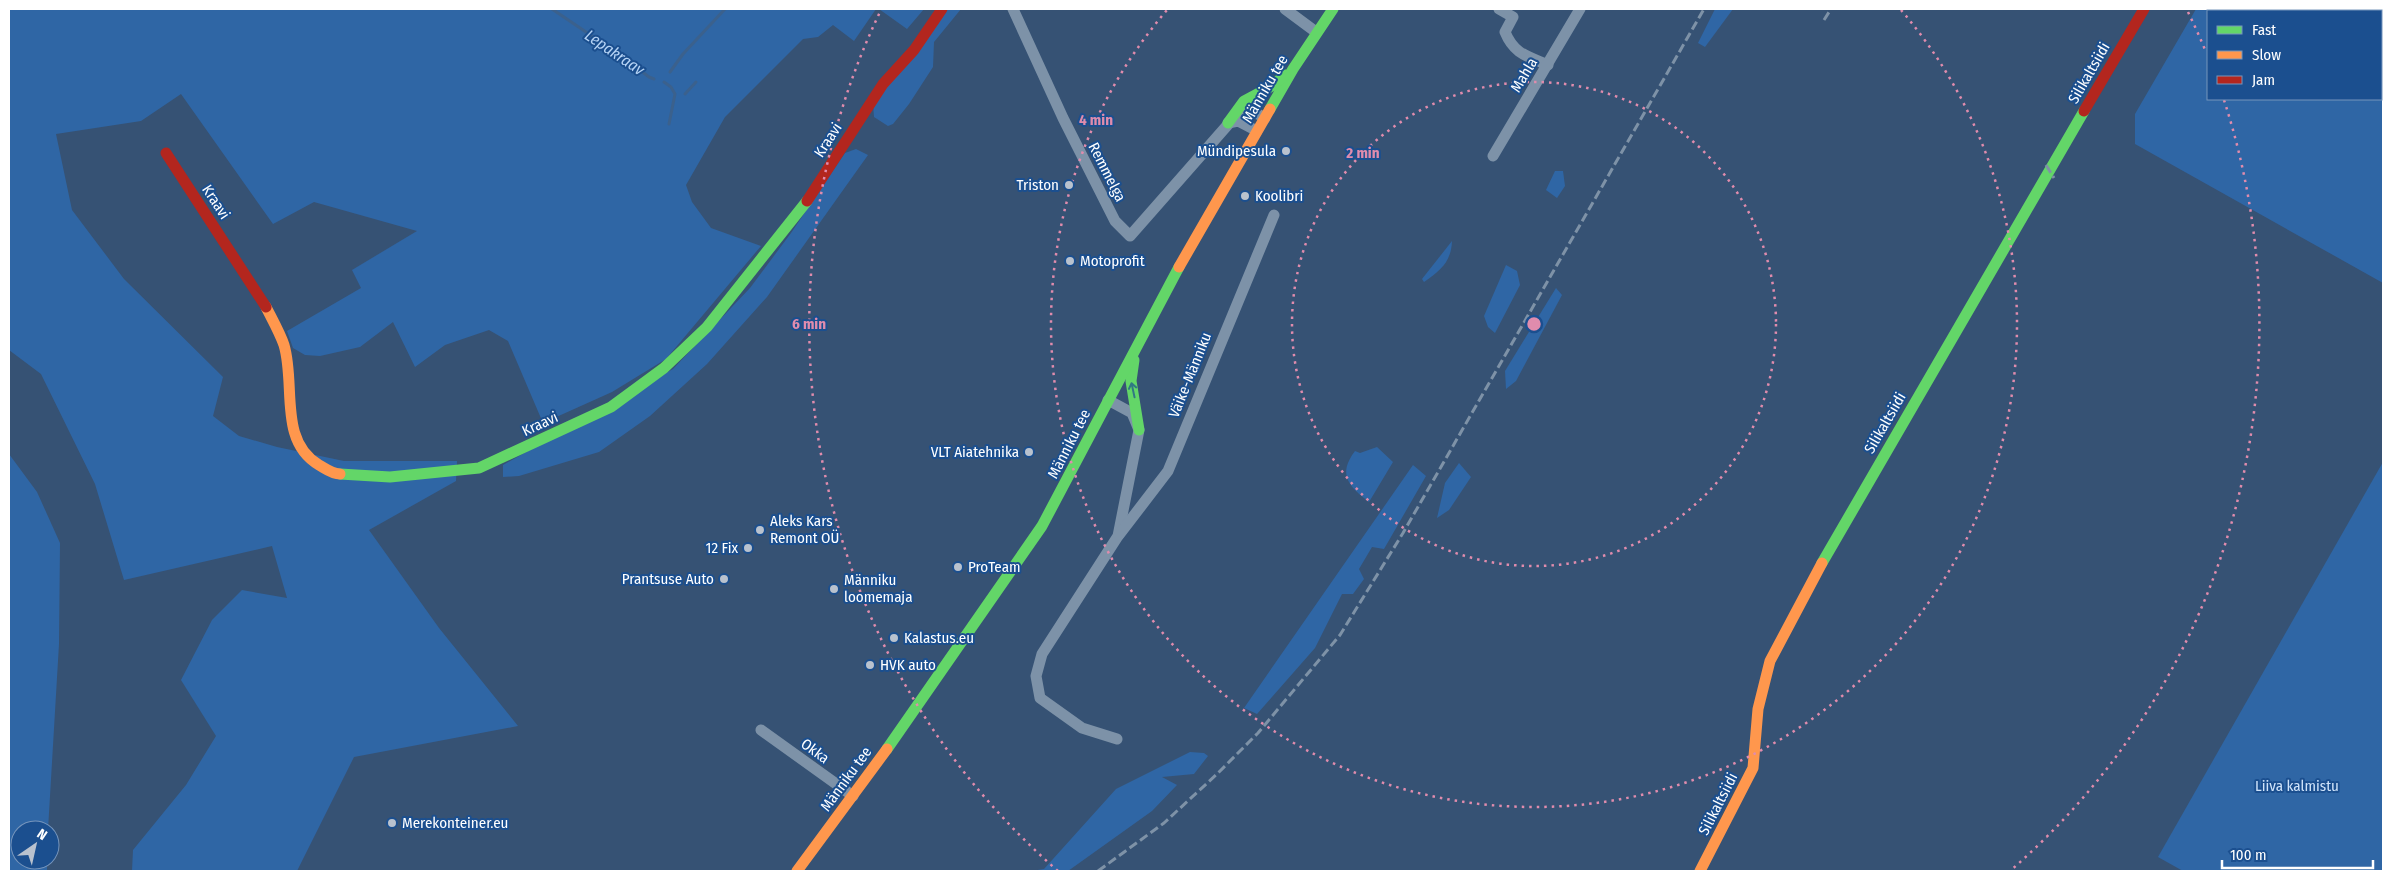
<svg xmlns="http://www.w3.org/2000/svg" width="2392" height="880" font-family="'Fira Sans Condensed',sans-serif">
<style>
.green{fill:#2f66a5;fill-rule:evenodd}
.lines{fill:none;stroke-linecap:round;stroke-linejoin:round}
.stream{stroke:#3b618d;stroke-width:3}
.street{stroke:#7d92a8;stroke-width:11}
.fast{stroke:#63d668;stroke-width:11}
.slow{stroke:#ff974d;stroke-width:11}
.jam{stroke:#b3261e;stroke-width:11}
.rail{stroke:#7e92a7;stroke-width:3;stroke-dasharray:9 4;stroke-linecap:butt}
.oneway{stroke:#317883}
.ring{fill:none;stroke:#e08cad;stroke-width:2.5;stroke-dasharray:2.5 5}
.poi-dot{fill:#b9c2ce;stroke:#1b4f8f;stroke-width:2}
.labels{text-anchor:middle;stroke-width:4;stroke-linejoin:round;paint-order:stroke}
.street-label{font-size:15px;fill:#fff;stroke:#1b4f8f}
.poi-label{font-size:15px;fill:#fff;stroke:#1b4f8f;text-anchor:start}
.park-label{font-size:15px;fill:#cfe3fa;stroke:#1b4f8f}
.water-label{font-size:16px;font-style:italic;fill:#b5d3f5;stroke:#1b4f8f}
.centre{fill:#e08cad;stroke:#1b4f8f;stroke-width:2.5}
.ring-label{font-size:15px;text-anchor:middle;font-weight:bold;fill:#e08cad;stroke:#1b4f8f;stroke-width:4;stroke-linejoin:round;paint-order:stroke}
</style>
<rect width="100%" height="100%" fill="#365274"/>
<g class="green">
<polygon points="9,9 876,9 854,41 833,25 818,37 803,39 725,117 686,185 692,202 711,228 761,246 666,359 612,392 543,423 508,341 489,330 445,345 415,367 393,322 360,347 320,356 305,355 293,348 287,331 361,288 352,270 417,231 314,202 273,224 181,94 141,121 56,134 72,210 124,279 223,377 213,416 239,436 277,447 344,461 457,461 456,481 369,530 439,628 518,726 354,757 297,871 132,871 133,850 186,785 216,736 181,680 212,620 242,590 287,598 272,546 124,580 95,484 41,374 9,350"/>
<polygon points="879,9 924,9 907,29"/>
<polygon points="946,9 961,9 934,42 933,67 909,104 893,124 888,126 874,117 873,104"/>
<polygon points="1715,9 1733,9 1705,47 1698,43"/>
<path d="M 2196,9 L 2383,9 L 2383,283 L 2135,144 L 2135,114 ZM 2208,11 L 2381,11 L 2381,99 L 2208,99 Z"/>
<polygon points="856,149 868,155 767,297 707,364 650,416 599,452 519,476 503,477 503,465 673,369 750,288 791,233 845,153"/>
<polygon points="1555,171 1563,171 1565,186 1557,198 1546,190"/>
<path d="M 1452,241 C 1451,262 1441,270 1424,282 L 1422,279 Z"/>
<polygon points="1506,265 1517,271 1520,285 1495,333 1488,327 1484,316"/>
<polygon points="1556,288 1562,295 1516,381 1506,389 1505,371"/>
<path d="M 1377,447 L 1393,462 L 1369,502 C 1349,486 1337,475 1355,451 L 1360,453 Z"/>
<polygon points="9,454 37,492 60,543 59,644 48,830 20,830 20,860 47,860 47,871 9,871"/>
<polygon points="2383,462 2383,871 2183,871 2158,857"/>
<polygon points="1459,463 1471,477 1449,510 1437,518 1445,483"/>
<polygon points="1413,465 1426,476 1384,549 1372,547 1359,569 1364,579 1353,594 1342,594 1315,648 1257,714 1244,708"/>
<polygon points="1190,752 1204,753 1208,756 1194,774 1162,777 1177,785 1152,811 1068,871 1031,871 1044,869 1116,789"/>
</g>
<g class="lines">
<g class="stream">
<polyline points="552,9 623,57 649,77 654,79"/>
<polyline points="670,72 683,54 725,9"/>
<polyline points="664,82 671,87 675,94 669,124"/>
<polyline points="685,94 696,82"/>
</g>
<g class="street">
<path d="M 1013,9 L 1063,118 L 1115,221 L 1130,236 L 1239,112 C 1249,108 1256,113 1265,118"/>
<polyline points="1285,9 1316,32"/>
<path d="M 1499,9 L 1513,17 L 1505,32 C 1514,54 1527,56 1548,65"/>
<polyline points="1228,123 1238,121 1257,131"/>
<polyline points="1493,156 1580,9"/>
<polyline points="1108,400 1132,413 1139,430 1118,536 1042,654 1036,676 1040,698 1082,728 1117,739"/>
<polyline points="1119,535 1168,471 1274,215"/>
<polyline points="761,730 853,796"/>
</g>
<g class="fast">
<polyline points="1270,109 1293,69 1333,9"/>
<polyline points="1228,123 1244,101 1272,86 1285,75"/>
<polyline points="1134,360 1131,381 1139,430"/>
<polyline points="340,474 390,477 479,468 611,407 664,368 707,327 807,201"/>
<polyline points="1822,563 2084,111"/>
<polyline points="887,749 1042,526 1179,267"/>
</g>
<g class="slow">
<polyline points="1179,267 1270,109"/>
<path d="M 266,307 C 272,319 280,333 284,345 C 296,385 278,441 319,465 C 326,469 332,474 340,474"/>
<polyline points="797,871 887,749"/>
<polyline points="1700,871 1753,768 1758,709 1770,661 1822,563"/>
</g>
<g class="jam">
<polyline points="2084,111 2144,9"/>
<polyline points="166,153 266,307"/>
<polyline points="807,201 883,84 914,50 942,9"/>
</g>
<g class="rail">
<polyline points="1824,20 1831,9"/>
<polyline points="2046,165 2054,178"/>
<polyline points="1098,871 1164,823 1217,774 1258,733 1340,635 1403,533 1704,9"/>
</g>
</g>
<defs><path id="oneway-shaft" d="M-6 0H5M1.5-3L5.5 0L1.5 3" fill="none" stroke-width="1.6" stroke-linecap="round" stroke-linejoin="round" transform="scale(1.25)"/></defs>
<use class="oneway" href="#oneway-shaft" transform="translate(1133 390) rotate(-102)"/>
<g class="ring">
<circle cx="1534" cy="324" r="242"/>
<path d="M1901 10A483 483 0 1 1 1167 10"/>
<path d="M1058 871A725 725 0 0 1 880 12M2188 12A725 725 0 0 1 2206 52M2224 100A725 725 0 0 1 2010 871"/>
</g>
<g class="poi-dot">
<circle cx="1286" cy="151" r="5"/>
<circle cx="1069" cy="185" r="5"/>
<circle cx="1245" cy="196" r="5"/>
<circle cx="1070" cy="261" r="5"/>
<circle cx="1029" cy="452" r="5"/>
<circle cx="760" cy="530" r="5"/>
<circle cx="748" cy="548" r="5"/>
<circle cx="958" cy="567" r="5"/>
<circle cx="724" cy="579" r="5"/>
<circle cx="834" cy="589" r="5"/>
<circle cx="894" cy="638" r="5"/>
<circle cx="870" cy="665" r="5"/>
<circle cx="392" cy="823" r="5"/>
</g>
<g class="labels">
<g class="street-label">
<text transform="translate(2089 73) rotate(-60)" y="5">Silikaltsiidi</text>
<text transform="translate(1524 75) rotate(-59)" y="5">Mahla</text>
<text transform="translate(1265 89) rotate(-60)" y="5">Männiku tee</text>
<text transform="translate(828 140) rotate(-57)" y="5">Kraavi</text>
<text transform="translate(1107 172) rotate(63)" y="5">Remmelga</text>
<text transform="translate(216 202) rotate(57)" y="5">Kraavi</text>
<text transform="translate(1190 375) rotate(-68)" y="5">Väike-Männiku</text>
<text transform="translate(1885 423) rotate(-60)" y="5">Silikaltsiidi</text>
<text transform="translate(540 424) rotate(-25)" y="5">Kraavi</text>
<text transform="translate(1069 444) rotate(-63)" y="5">Männiku tee</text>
<text transform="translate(815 751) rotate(36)" y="5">Okka</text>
<text transform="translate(846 779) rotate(-54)" y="5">Männiku tee</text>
<text transform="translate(1718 804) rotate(-63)" y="5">Silikaltsiidi</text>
</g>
<g class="poi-label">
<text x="1276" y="156" text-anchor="end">Mündipesula</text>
<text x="1059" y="190" text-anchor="end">Triston</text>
<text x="1255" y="201">Koolibri</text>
<text x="1080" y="266">Motoprofit</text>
<text x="1019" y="457" text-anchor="end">VLT Aiatehnika</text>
<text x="770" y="526">Aleks Kars<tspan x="770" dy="17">Remont OÜ</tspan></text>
<text x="738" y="553" text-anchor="end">12 Fix</text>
<text x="968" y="572">ProTeam</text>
<text x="714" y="584" text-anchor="end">Prantsuse Auto</text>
<text x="844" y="585">Männiku<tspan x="844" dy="17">loomemaja</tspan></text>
<text x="904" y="643">Kalastus.eu</text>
<text x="880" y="670">HVK auto</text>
<text x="402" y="828">Merekonteiner.eu</text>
</g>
<g class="park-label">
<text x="2297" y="791">Liiva kalmistu</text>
</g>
<g class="water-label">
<text transform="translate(615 52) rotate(34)" y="6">Lepakraav</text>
</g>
</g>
<circle cx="1534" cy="324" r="8" class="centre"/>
<g class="ring-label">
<text x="1096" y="125">4 min</text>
<text x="1363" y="158">2 min</text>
<text x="809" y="329">6 min</text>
</g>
<rect width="2392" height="880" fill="none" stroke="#ffffff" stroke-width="20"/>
<rect x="2207" y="10" width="175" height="90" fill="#1b4f8f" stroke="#7695bc"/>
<rect x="2217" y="26" width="25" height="8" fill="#63d668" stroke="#7695bc"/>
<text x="2252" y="35" font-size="15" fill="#ffffff">Fast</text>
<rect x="2217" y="51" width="25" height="8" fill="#ff974d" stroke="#7695bc"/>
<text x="2252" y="60" font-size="15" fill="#ffffff">Slow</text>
<rect x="2217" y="76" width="25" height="8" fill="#b3261e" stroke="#7695bc"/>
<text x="2252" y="85" font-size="15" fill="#ffffff">Jam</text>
<g transform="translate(35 845) rotate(34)"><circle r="24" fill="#1b4f8f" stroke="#7695bc"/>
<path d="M0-4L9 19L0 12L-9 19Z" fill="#b9c2ce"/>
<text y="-8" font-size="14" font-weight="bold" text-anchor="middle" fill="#ffffff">N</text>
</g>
<path d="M2222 860v8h151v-8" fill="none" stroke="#ffffff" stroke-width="2.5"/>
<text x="2230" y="860" font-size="15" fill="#ffffff" stroke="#1b4f8f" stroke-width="4" paint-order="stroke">100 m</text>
</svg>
